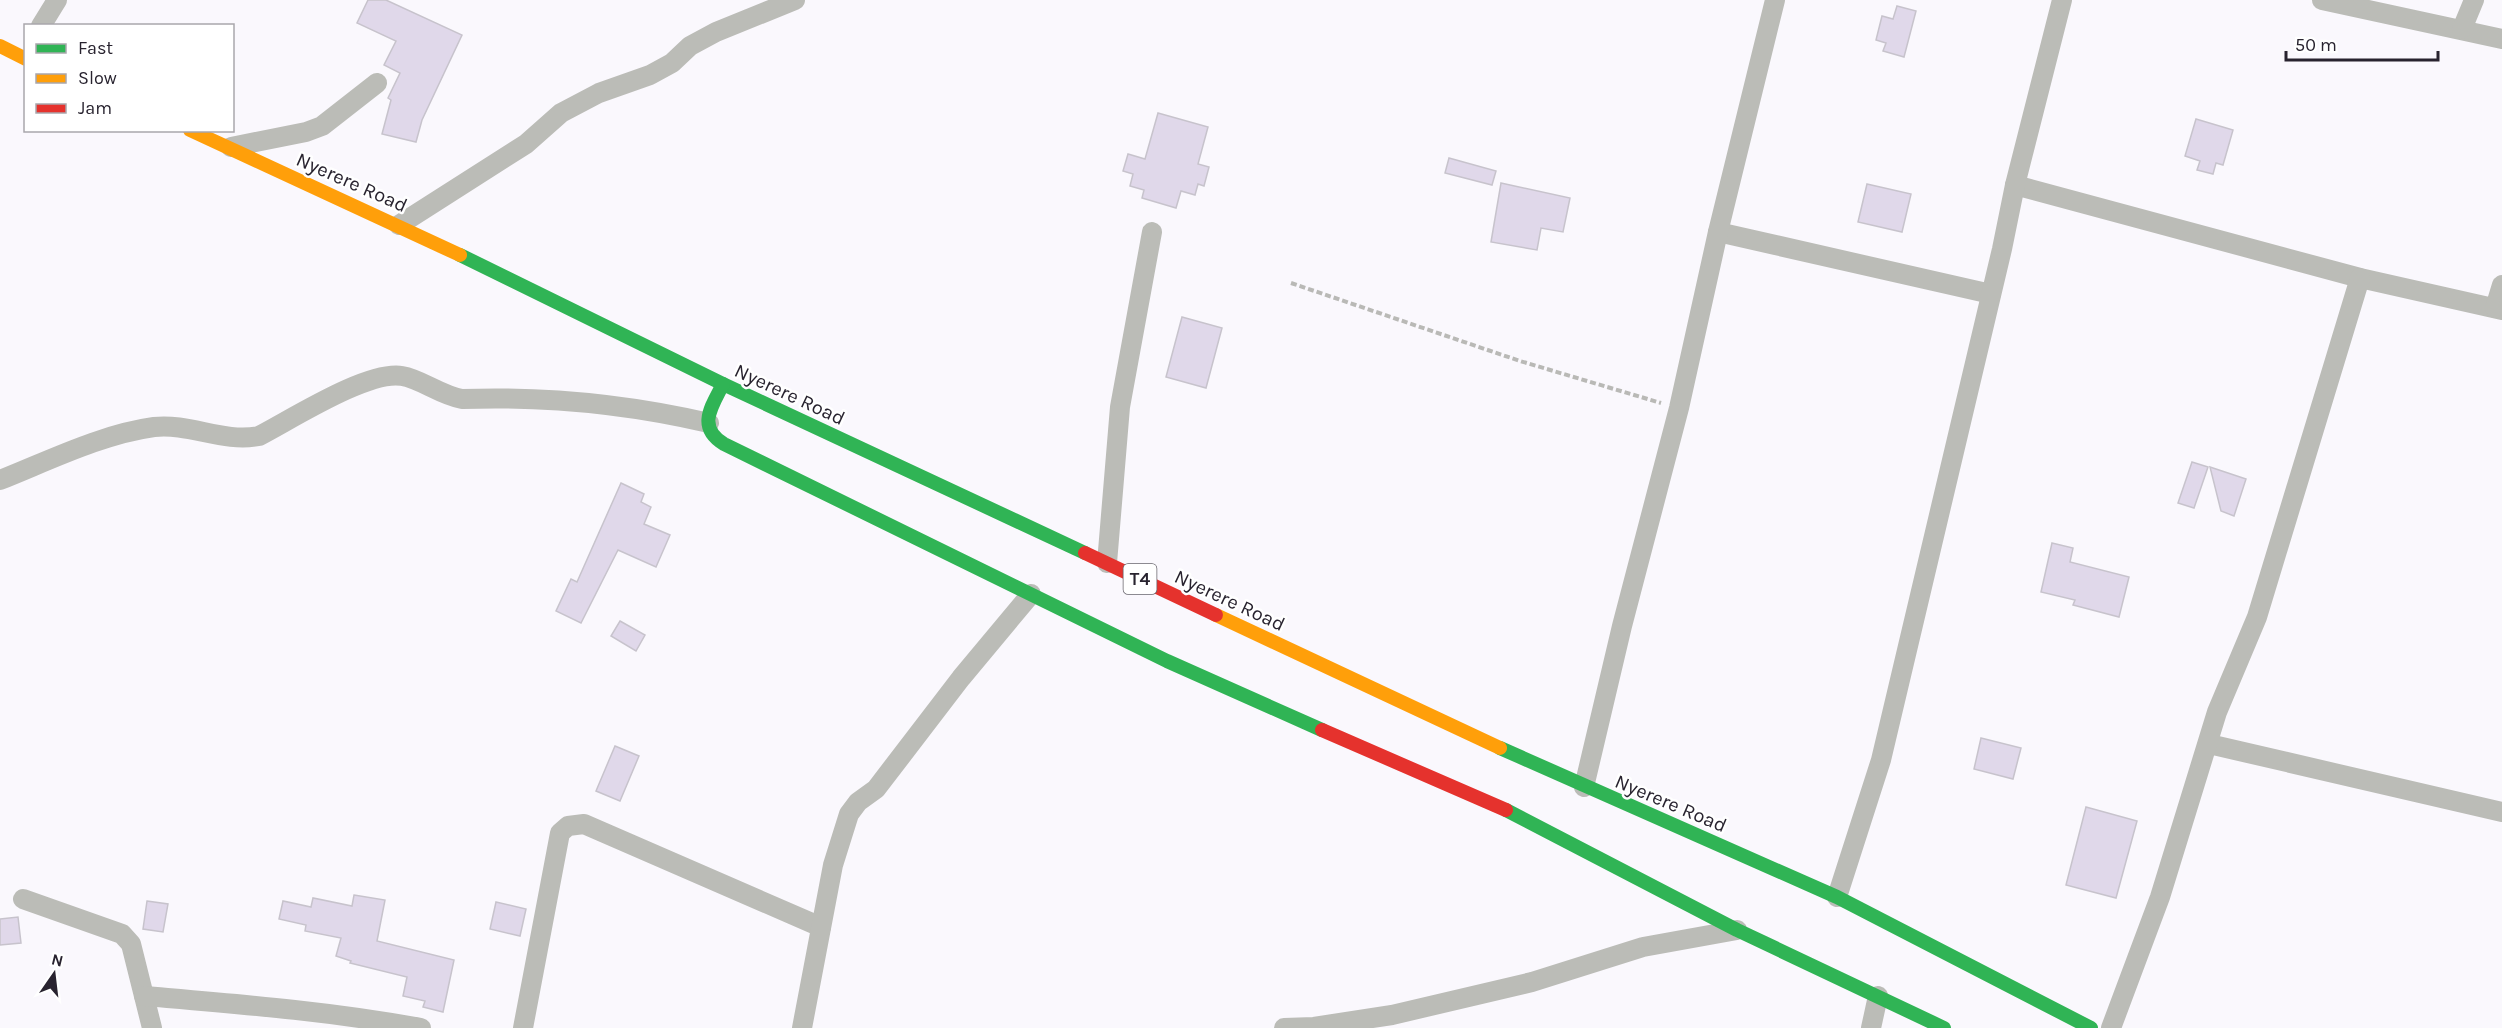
<svg xmlns="http://www.w3.org/2000/svg" width="2502" height="1028" font-family="Karla,sans-serif">
<style>
.building{fill:#e0d8ea;stroke:#c7c3cc;stroke-width:1.5}
.lines{fill:none;stroke-linecap:round;stroke-linejoin:round}
.path{stroke:#b9b9b6;stroke-width:4;stroke-dasharray:6 3;stroke-linecap:butt}
.street{stroke:#bbbcb7;stroke-width:20}
.fast{stroke:#30b455;stroke-width:14}
.slow{stroke:#ff9f0a;stroke-width:14}
.jam{stroke:#e5322d;stroke-width:14}
.labels{text-anchor:middle;stroke-width:5;stroke-linejoin:round;paint-order:stroke}
.shield{fill:#fff;stroke:#68656d;stroke-width:1.5}
.shield-label{font-size:18px;font-weight:bold;fill:#28232f}
.street-label{font-size:20px;fill:#28232f;stroke:#fff}
</style>
<rect width="100%" height="100%" fill="#faf8fd"/>
<g class="building">
<polygon points="368,0 386,0 462,35 422,120 416,142 382,134 391,100 388,98 400,73 384,65 396,41 357,23"/>
<polygon points="1897,6 1916,11 1904,57 1883,51 1886,43 1876,40 1882,16 1893,19"/>
<polygon points="1158,113 1208,127 1198,164 1209,167 1204,186 1198,184 1195,195 1181,191 1176,208 1142,198 1144,190 1130,186 1133,174 1123,171 1128,154 1145,159"/>
<polygon points="2196,119 2233,130 2223,165 2216,163 2213,174 2197,170 2200,161 2185,156"/>
<polygon points="1449,158 1496,171 1492,185 1445,173"/>
<polygon points="1501,183 1570,198 1563,232 1541,228 1537,250 1491,242"/>
<polygon points="1867,184 1911,194 1902,232 1858,222"/>
<polygon points="1182,317 1222,328 1206,388 1166,377"/>
<polygon points="2192,462 2208,467 2194,508 2178,503"/>
<polygon points="2210,467 2246,479 2234,516 2221,511"/>
<polygon points="621,483 644,494 641,502 651,507 644,524 670,535 656,567 618,550 581,623 556,611 571,579 577,582"/>
<polygon points="2052,543 2073,548 2070,562 2129,577 2119,617 2073,605 2075,600 2041,592"/>
<polygon points="620,621 645,635 636,651 611,636"/>
<polygon points="1981,738 2021,748 2013,779 1974,769"/>
<polygon points="615,746 639,756 620,801 596,791"/>
<polygon points="2086,807 2137,821 2116,898 2066,885"/>
<polygon points="354,895 385,900 377,941 454,960 443,1012 423,1007 425,1001 403,996 407,977 350,963 351,961 336,956 341,938 305,931 306,925 279,919 283,901 311,907 313,898 352,906"/>
<polygon points="147,901 168,904 163,932 143,929"/>
<polygon points="496,902 526,909 520,936 490,929"/>
<polygon points="18,917 21,943 0,945 0,919"/>
</g>
<g class="lines">
<polyline class="path" points="1291,283 1520,361 1661,403"/>
<g class="street">
<polyline points="2322,0 2502,39"/>
<polyline points="41,26 57,0"/>
<polyline points="2462,29 2474,0"/>
<polyline points="231,147 306,132 322,126 377,83"/>
<polyline points="2015,185 2360,278 2502,310"/>
<polyline points="399,225 526,144 561,113 599,93 650,75 672,63 690,46 716,32 795,0"/>
<polyline points="1718,232 1991,294"/>
<polyline points="2495,308 2502,285"/>
<path d="M 0,480 C 48,461 102,434 154,427 C 190,423 223,443 259,436 C 292,419 368,370 402,376 C 421,379 440,395 462,399 C 546,396 627,404 709,423"/>
<polyline points="1107,563 1120,407 1152,232"/>
<polyline points="2209,744 2502,812"/>
<polyline points="1584,787 1622,626 1679,408 1718,232 1775,0"/>
<polyline points="1837,897 1881,760 2002,249 2015,185 2062,0"/>
<polyline points="23,899 122,934 131,944 152,1028"/>
<path d="M 144,996 C 237,1004 329,1011 421,1028"/>
<polyline points="523,1028 560,833 568,826 584,824 821,927"/>
<polyline points="802,1028 833,865 849,814 858,802 876,789 961,678 1031,594"/>
<polyline points="1284,1028 1314,1027 1392,1015 1532,982 1643,947 1737,930"/>
<polyline points="1871,1028 1878,996"/>
<polyline points="2111,1028 2160,897 2217,712 2257,617 2360,278"/>
</g>
<g class="fast">
<polyline points="460,255 723,384 1085,553"/>
<path d="M 723,384 C 712,406 696,427 724,444 L 1167,661 L 1322,730"/>
<polyline points="1500,748 1837,897 2091,1028"/>
<polyline points="1506,810 1737,930 1944,1028"/>
</g>
<g class="slow">
<polyline points="0,46 26,59"/>
<polyline points="190,130 460,255"/>
<polyline points="1216,615 1500,748"/>
</g>
<g class="jam">
<polyline points="1085,553 1216,615"/>
<polyline points="1322,730 1506,810"/>
</g>
</g>
<g class="labels">
<rect class="shield" x="1123.5" y="564" width="33" height="30" rx="4.5"/>
<g class="shield-label">
<text x="1140" y="585">T4</text>
</g>
<g class="street-label">
<text transform="translate(352 182) rotate(24)" y="7">Nyerere Road</text>
<text transform="translate(790 394) rotate(25)" y="7">Nyerere Road</text>
<text transform="translate(1230 600) rotate(25)" y="7">Nyerere Road</text>
<text transform="translate(1671 803) rotate(23)" y="7">Nyerere Road</text>
</g>
</g>
<rect x="24" y="24" width="210" height="108" fill="#ffffff" stroke="#a9a7ac" stroke-width="1.5"/>
<rect x="36" y="44" width="30" height="9" fill="#30b455" stroke="#a9a7ac" stroke-width="1.5"/>
<text x="78" y="54" font-size="18" fill="#28232f">Fast</text>
<rect x="36" y="74" width="30" height="9" fill="#ff9f0a" stroke="#a9a7ac" stroke-width="1.5"/>
<text x="78" y="84" font-size="18" fill="#28232f">Slow</text>
<rect x="36" y="104" width="30" height="9" fill="#e5322d" stroke="#a9a7ac" stroke-width="1.5"/>
<text x="78" y="114" font-size="18" fill="#28232f">Jam</text>
<g transform="translate(54 974) rotate(14)" stroke="#ffffff" stroke-width="4.5" paint-order="stroke">
<path d="M0-4.5L10 22L0 15L-10 22Z" fill="#28232f"/>
<text y="-9" font-size="16" font-weight="bold" text-anchor="middle" fill="#28232f">N</text>
</g>
<path d="M2286 51v9h152v-9" fill="none" stroke="#28232f" stroke-width="3"/>
<text x="2295" y="51" font-size="18" fill="#28232f" stroke="#ffffff" stroke-width="4.5" paint-order="stroke">50 m</text>
</svg>
